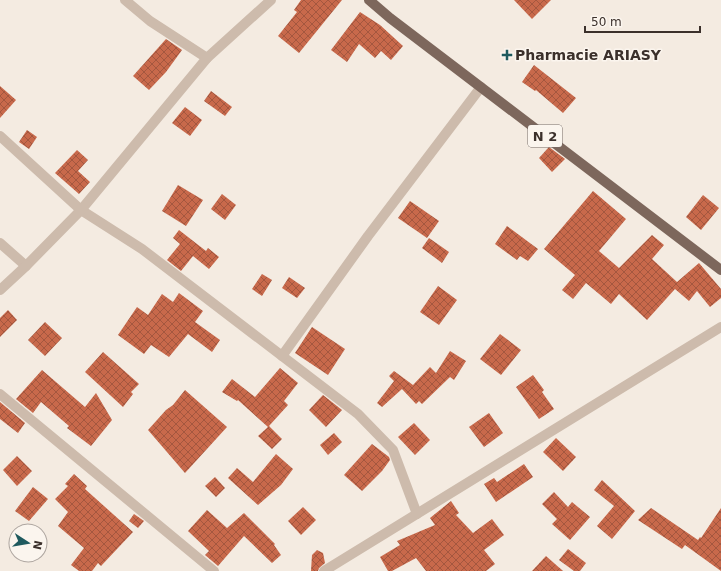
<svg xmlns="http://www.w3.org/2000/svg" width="721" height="571" font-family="'DejaVu Sans',sans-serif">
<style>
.building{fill:url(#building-cross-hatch)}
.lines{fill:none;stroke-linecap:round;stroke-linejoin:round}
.minor{stroke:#cdbbac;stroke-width:10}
.primary{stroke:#7d675c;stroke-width:10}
.poi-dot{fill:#1f5a5e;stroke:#fbf5ee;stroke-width:1.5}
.labels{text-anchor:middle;stroke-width:3;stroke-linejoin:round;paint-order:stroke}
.shield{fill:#fbf5ee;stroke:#756b66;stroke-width:1}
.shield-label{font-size:13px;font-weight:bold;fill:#3b302b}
.poi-label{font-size:14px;font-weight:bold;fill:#3b302b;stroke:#fbf5ee;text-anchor:start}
</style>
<defs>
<pattern id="building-cross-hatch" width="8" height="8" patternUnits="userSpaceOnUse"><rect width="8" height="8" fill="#c8694b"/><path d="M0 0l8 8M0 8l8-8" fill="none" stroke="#a4573f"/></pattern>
</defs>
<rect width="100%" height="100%" fill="#f4ebe1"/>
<g class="building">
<polygon points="301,0 342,0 299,53 278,36 297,12 294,10"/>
<polygon points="514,0 551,0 532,19"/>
<polygon points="360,12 380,25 403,46 391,60 381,51 375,58 359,44 347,62 331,50"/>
<polygon points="166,39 182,50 166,72 149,90 133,76"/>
<polygon points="534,65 576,98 563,113 536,90 535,91 522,82"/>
<polygon points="0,86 16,100 0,118"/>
<polygon points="211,91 232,107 225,116 204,101"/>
<polygon points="185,107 202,120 190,136 172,123"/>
<polygon points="27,130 37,137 29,149 19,142"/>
<polygon points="549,147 565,159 552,172 539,158"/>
<polygon points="77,150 88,160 78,171 90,182 79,194 55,173"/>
<polygon points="178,185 203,200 186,226 162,211"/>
<polygon points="593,191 626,219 599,251 619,268 652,235 664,245 652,259 677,282 699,263 721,289 721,298 710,307 697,291 689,301 675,289 647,320 619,294 611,304 586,283 573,299 562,290 575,275 544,249"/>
<polygon points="222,194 236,205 225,220 211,209"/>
<polygon points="703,195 719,208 701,230 686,217"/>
<polygon points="410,201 439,221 427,238 398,218"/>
<polygon points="507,226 538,249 528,261 520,256 517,260 495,244"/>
<polygon points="179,230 206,251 208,248 219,257 209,269 193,256 181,271 167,260 180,244 173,238"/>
<polygon points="429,238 449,252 442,263 422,248"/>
<polygon points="262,274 272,280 262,296 252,289"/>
<polygon points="289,277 305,288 297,298 282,288"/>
<polygon points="438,286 457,300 439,325 420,312"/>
<polygon points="179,293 203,311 195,322 220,340 212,352 188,334 169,357 151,345 144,354 118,335 137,307 148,315 162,294 173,302"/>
<polygon points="8,310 17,320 0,337 0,318"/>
<polygon points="45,322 62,338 45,356 28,340"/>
<polygon points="312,327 345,349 328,375 295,353"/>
<polygon points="500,334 521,350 501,375 480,359"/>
<polygon points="450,351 466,361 454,380 450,377 422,404 419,401 416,404 402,389 382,407 377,403 394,381 389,376 394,371 413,385 430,367 436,373"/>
<polygon points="103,352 139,384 131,392 133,394 123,407 85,372"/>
<polygon points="280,368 298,383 284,401 288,405 269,426 282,439 272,449 258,436 268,427 238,400 237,401 222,392 232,379 255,397"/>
<polygon points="42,370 85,407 96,393 112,420 91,446 67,428 69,426 41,402 33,413 16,399"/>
<polygon points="533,375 544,390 542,392 554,409 539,419 516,387"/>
<polygon points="185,390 227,427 185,473 148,430 166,410 173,405"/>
<polygon points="323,395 342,410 326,427 309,410"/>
<polygon points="0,402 25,423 18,433 0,419"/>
<polygon points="489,413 503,433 484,447 469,427"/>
<polygon points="414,423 430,440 415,455 398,437"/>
<polygon points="334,433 342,442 328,455 320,445"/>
<polygon points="556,438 576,457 563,471 543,452"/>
<polygon points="372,444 389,457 390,460 382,471 362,491 344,475"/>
<polygon points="276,454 293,469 281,485 258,505 228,478 237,468 253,482"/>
<polygon points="17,456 32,471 17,486 3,470"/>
<polygon points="524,464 533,477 496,502 484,484 494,478 497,482"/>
<polygon points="74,474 87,486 85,489 133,532 101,566 98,563 92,571 79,571 71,565 84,548 58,526 68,512 55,499 68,486 65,484"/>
<polygon points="215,477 225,488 216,497 205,486"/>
<polygon points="602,480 635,511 612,539 597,526 614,506 594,490"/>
<polygon points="33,487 48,499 29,521 15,511"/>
<polygon points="554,492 568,507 572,502 590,517 570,540 552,524 557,519 542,504"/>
<polygon points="451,501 459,513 456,515 473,533 492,519 504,535 484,550 495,564 486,571 426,571 416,558 392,571 388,571 380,557 400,545 397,541 435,525 430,518"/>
<polygon points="303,507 316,520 301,535 288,521"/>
<polygon points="651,508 698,540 700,537 701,538 721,508 721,571 685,545 682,549 638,520"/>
<polygon points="207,510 227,528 244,513 275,544 274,545 281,555 272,563 244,536 218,566 205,555 209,551 188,531"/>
<polygon points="134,514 144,521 138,528 129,521"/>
<polygon points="568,549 586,563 580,571 574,571 559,560"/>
<polygon points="317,550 323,553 325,563 319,568 318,571 311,571 312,555"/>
<polygon points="546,556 563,571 532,571"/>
</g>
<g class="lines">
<g class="minor">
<polyline points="125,0 150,21 207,58"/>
<polyline points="0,136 81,210 142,249 358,414 393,450 417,514"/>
<polyline points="0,243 26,266"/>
<polyline points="0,290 26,266 81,210 207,58 271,0"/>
<polyline points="282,356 368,236 481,87"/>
<polyline points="0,394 214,571"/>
<polyline points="324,571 721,327"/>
</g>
<polyline class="primary" points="369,0 390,18 721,270"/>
</g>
<path class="poi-dot" d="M505 49h4v4h4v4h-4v4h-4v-4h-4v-4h4z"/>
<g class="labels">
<rect class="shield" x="528" y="125" width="34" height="22" rx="3"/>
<g class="shield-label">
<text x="545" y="141">N 2</text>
</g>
<g class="poi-label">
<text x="515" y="60">Pharmacie ARIASY</text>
</g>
</g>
<g transform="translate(28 543) rotate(102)"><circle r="19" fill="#fbf5ee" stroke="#aea6a0"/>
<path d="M0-3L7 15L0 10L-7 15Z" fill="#1f5a5e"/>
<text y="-6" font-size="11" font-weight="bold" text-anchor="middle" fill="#3b302b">N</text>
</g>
<path d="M585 26v6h115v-6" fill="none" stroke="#3b302b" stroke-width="2"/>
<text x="591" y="26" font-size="12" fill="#3b302b" stroke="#fbf5ee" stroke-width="3" paint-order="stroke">50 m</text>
</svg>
